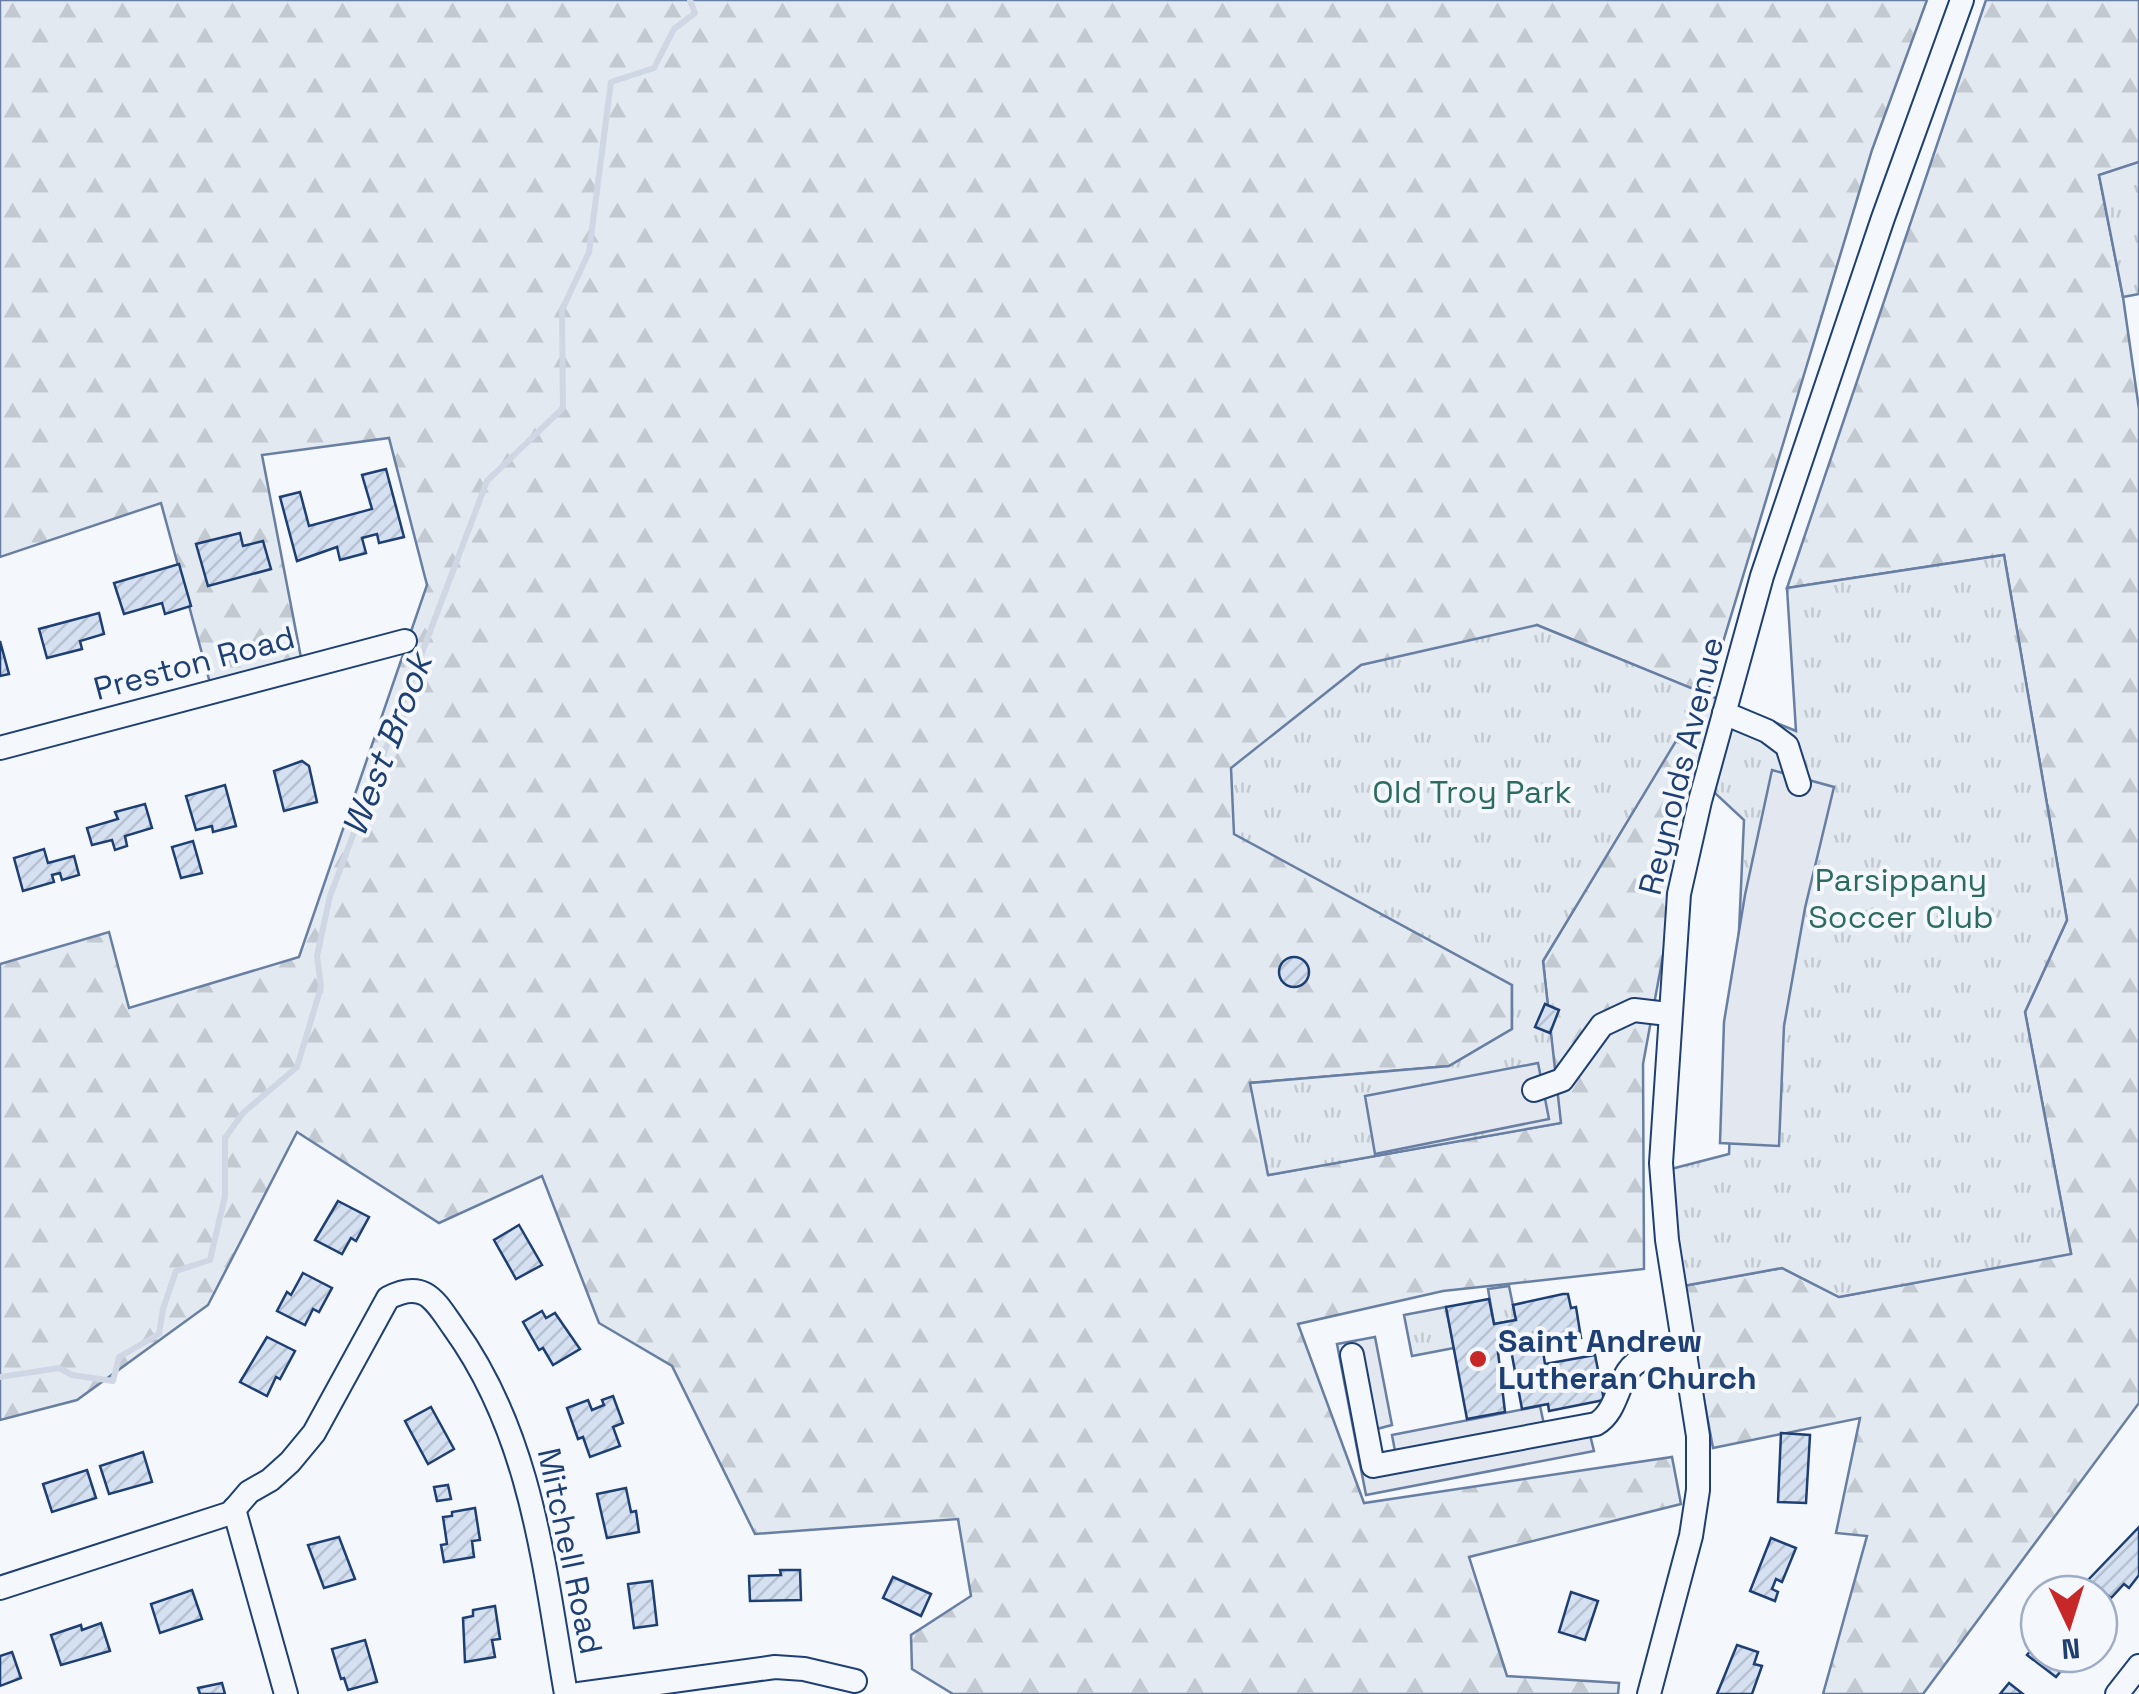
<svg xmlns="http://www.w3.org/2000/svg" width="2139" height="1694" font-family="'Space Grotesk',sans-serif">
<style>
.forest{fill:url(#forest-firs);stroke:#687fa3;stroke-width:2.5}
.park{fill:url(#park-tufts);stroke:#687fa3;stroke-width:2.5}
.parking{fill:#e3e8f0;stroke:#687fa3;stroke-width:2.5}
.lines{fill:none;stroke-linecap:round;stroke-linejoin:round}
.stream{stroke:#cfd7e4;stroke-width:6}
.building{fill:url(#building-hatch);stroke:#1d3f73;stroke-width:2.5}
.minor-casing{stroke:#1d3f73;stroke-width:26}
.minor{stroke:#f4f7fb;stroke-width:22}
.poi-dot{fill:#c62828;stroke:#f4f7fb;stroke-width:4}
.labels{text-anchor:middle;stroke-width:8;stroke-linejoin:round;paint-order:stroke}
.street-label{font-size:32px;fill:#1d3f73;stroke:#f4f7fb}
.park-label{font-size:32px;fill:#2c6c60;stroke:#f4f7fb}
.poi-label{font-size:32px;font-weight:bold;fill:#1d3f73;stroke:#f4f7fb;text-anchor:start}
.water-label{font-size:35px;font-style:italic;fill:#1d3f73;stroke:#f4f7fb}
</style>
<defs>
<pattern id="forest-firs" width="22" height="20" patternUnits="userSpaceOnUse" patternTransform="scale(2.5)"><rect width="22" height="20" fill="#e3e9f0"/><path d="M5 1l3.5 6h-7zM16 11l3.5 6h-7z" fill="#c2c9d1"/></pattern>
<pattern id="park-tufts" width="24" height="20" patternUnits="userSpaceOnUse" patternTransform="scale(2.5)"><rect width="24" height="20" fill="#e3e9f0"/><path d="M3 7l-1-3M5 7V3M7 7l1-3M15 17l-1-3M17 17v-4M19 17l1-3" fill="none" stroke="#c2c9d1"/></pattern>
<pattern id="building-hatch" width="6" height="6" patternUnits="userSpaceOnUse" patternTransform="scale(2.5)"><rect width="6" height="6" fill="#d5e0f0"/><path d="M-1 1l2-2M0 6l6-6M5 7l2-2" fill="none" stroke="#b6c1d1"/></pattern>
</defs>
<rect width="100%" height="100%" fill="#f4f7fb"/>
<g class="forest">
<polygon points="0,0 1927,0 1872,150 1707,695 1537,625 1235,834 1512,985 1512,1029 1449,1066 1251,1083 1269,1175 1560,1123 1543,961 1675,741 1701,750 1643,1064 1644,1269 1443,1291 1298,1324 1364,1503 1672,1457 1681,1504 1469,1557 1507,1676 1619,1683 1618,1694 953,1694 912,1669 911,1635 971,1596 958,1519 755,1534 672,1366 599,1323 542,1176 439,1223 297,1132 208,1305 77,1400 0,1420 0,964 109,932 129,1008 299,957 427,585 389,438 262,455 303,668 213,694 161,503 0,557"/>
<polygon points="1986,0 2139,0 2139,162 2099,175 2123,297 2139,409 2139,1403 1923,1694 1823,1694 1867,1536 1836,1533 1860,1418 1713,1448 1683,1286 1782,1268 1839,1297 2071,1253 2025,1012 2067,920 2004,555 1787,588"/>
</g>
<g class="park">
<polygon points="2139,162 2139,294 2123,297 2099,175"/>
<polygon points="2004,555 2067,920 2025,1012 2071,1254 1839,1297 1782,1268 1683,1286 1671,1169 1729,1154 1744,820 1702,781 1701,750 1676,741 1543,961 1561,1123 1268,1175 1250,1083 1449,1066 1512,1029 1512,985 1234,834 1231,768 1361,665 1537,625 1796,731 1787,588"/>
<polygon points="1509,1286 1516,1320 1494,1324 1488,1289"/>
<polygon points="1446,1307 1454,1348 1412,1356 1404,1315"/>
</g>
<g class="parking">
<polygon points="1772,770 1834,787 1805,908 1784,1026 1779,1146 1720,1143 1724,1022 1745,895"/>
<polygon points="1538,1063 1549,1119 1375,1154 1365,1096"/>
<polygon points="1375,1337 1392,1425 1377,1429 1382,1454 1395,1451 1392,1435 1540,1406 1548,1443 1590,1435 1594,1451 1366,1495 1337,1344"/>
</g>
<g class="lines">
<polyline class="stream" points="0,1377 59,1368 72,1375 113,1381 119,1357 159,1334 163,1309 176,1271 210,1260 225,1196 225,1138 243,1113 297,1067 321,987 317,956 330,896 487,481 563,408 562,310 589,252 611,82 654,68 674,29 695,13 690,0"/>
</g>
<g class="building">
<polygon points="386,469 404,537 379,543 377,534 362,538 366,553 340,560 337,547 297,561 280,497 300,492 309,526 372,509 362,475"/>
<polygon points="240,533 243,546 263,541 271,569 208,586 196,544"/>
<polygon points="179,564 191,606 165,614 162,603 124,614 114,583"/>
<polygon points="99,613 104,634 80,641 82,649 47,658 39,629"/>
<polygon points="0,641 9,674 0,676"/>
<polygon points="302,761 309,766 317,802 284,811 274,771"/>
<polygon points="225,785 236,826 213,832 212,826 196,830 186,796"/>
<polygon points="145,804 152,828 125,836 127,846 115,850 112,840 92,845 87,828 118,819 115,812"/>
<polygon points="193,841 202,873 181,878 172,847"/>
<polygon points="44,849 48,863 74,856 79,875 62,880 60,873 52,875 54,882 23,891 14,858"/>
<circle cx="1294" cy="972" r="15"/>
<polygon points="1545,1004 1559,1010 1550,1033 1535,1027"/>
<polygon points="338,1201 369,1217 356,1241 351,1238 342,1254 315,1240"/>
<polygon points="519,1225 542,1265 516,1279 494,1240"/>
<polygon points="303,1273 332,1288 319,1312 313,1309 305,1325 277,1311 287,1292 291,1295"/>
<polygon points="1563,1294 1568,1294 1571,1308 1576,1307 1581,1338 1542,1345 1545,1364 1595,1355 1604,1400 1549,1411 1548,1404 1522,1409 1511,1350 1498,1352 1505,1412 1467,1419 1446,1307 1489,1299 1494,1324 1516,1320 1513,1305"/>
<polygon points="542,1311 546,1318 555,1313 580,1349 553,1365 543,1348 539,1350 523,1322"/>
<polygon points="267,1337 295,1351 280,1379 276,1377 267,1396 240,1382"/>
<polygon points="613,1396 623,1423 613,1427 620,1446 590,1457 583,1437 578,1439 567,1408 588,1400 592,1410 604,1405 602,1400"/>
<polygon points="431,1407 454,1449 428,1464 405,1421"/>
<polygon points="1781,1433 1810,1435 1806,1503 1778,1502"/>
<polygon points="143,1452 152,1482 109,1494 100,1466"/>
<polygon points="87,1470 96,1498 52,1512 43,1484"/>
<polygon points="448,1485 451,1499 437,1501 434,1487"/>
<polygon points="626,1488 631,1512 636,1511 639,1532 607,1538 597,1494"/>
<polygon points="475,1508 480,1540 472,1541 474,1557 444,1562 441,1545 447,1544 443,1517 452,1516 452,1512"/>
<polygon points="2139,1527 2139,1575 2129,1588 2124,1584 2111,1598 2088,1580"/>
<polygon points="339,1537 355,1579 324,1588 308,1545"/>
<polygon points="1771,1538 1796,1548 1782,1582 1776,1579 1772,1589 1778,1592 1775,1601 1750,1591"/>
<polygon points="780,1570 800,1570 801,1600 750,1601 749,1576 781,1575"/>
<polygon points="893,1577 931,1594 921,1616 883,1598"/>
<polygon points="652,1581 657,1625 634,1628 628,1584"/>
<polygon points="192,1590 202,1619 160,1633 151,1604"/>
<polygon points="1571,1592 1598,1601 1585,1640 1559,1632"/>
<polygon points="495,1606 500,1639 492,1640 495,1657 465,1662 463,1618 473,1616 473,1610"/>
<polygon points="101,1623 110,1651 61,1665 51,1635 81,1625 82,1630"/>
<polygon points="365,1640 377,1682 348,1690 344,1678 341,1679 332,1649"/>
<polygon points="2039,1640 2039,1654 2073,1656 2056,1677 2027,1655"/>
<polygon points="1737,1645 1758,1652 1754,1664 1762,1666 1752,1694 1717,1694"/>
<polygon points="12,1652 21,1678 0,1686 0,1656"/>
<polygon points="222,1683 225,1694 200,1694 198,1688"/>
<polygon points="2009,1683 2023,1694 2000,1694"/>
</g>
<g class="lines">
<defs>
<g id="minor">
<polyline points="1724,713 1767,731 1787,746 1799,784"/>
<polyline points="0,748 405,641"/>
<polyline points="1534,1090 1562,1080 1602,1025 1634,1010 1668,1014"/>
<path d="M 1352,1355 L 1373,1466 L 1596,1424 C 1622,1409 1616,1368 1644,1359 C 1657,1355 1673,1355 1686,1354"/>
<polyline points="234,1509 286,1694"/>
<path d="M 0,1588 L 231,1513 L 249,1492 L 270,1480 L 290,1462 L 314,1433 L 388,1298 C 425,1279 435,1301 454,1328 C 532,1436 544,1567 566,1694"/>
<polyline points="579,1694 775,1667 804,1669 855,1681"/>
<polyline points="1649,1694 1691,1536 1698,1490 1698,1436 1667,1240 1661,1163 1679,894 1700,801 1762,576 1883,218 1962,0"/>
<polyline points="2117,1694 2139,1666"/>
</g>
</defs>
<use href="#minor" class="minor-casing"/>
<use href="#minor" class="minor"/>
</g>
<circle class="poi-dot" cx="1478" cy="1359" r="10"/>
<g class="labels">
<g class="street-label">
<text transform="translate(194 663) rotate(-15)" y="11">Preston Road</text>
<text transform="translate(1681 766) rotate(-76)" y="11">Reynolds Avenue</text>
<text transform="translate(570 1551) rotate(78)" y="11">Mitchell Road</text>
</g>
<g class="park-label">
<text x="1472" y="803">Old Troy Park</text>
<text x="1901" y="891">Parsippany<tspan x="1901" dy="37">Soccer Club</tspan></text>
</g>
<g class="poi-label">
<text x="1498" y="1352">Saint Andrew<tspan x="1498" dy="37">Lutheran Church</tspan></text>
</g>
<g class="water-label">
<text transform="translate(387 745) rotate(-69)" y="12">West Brook</text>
</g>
</g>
<g transform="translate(2069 1624) rotate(176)"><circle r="48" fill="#f4f7fb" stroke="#9eadc5" stroke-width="2.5"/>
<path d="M0-8L18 38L0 25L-18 38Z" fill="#c62828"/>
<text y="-15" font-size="28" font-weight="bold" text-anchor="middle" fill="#1d3f73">N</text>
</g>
</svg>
